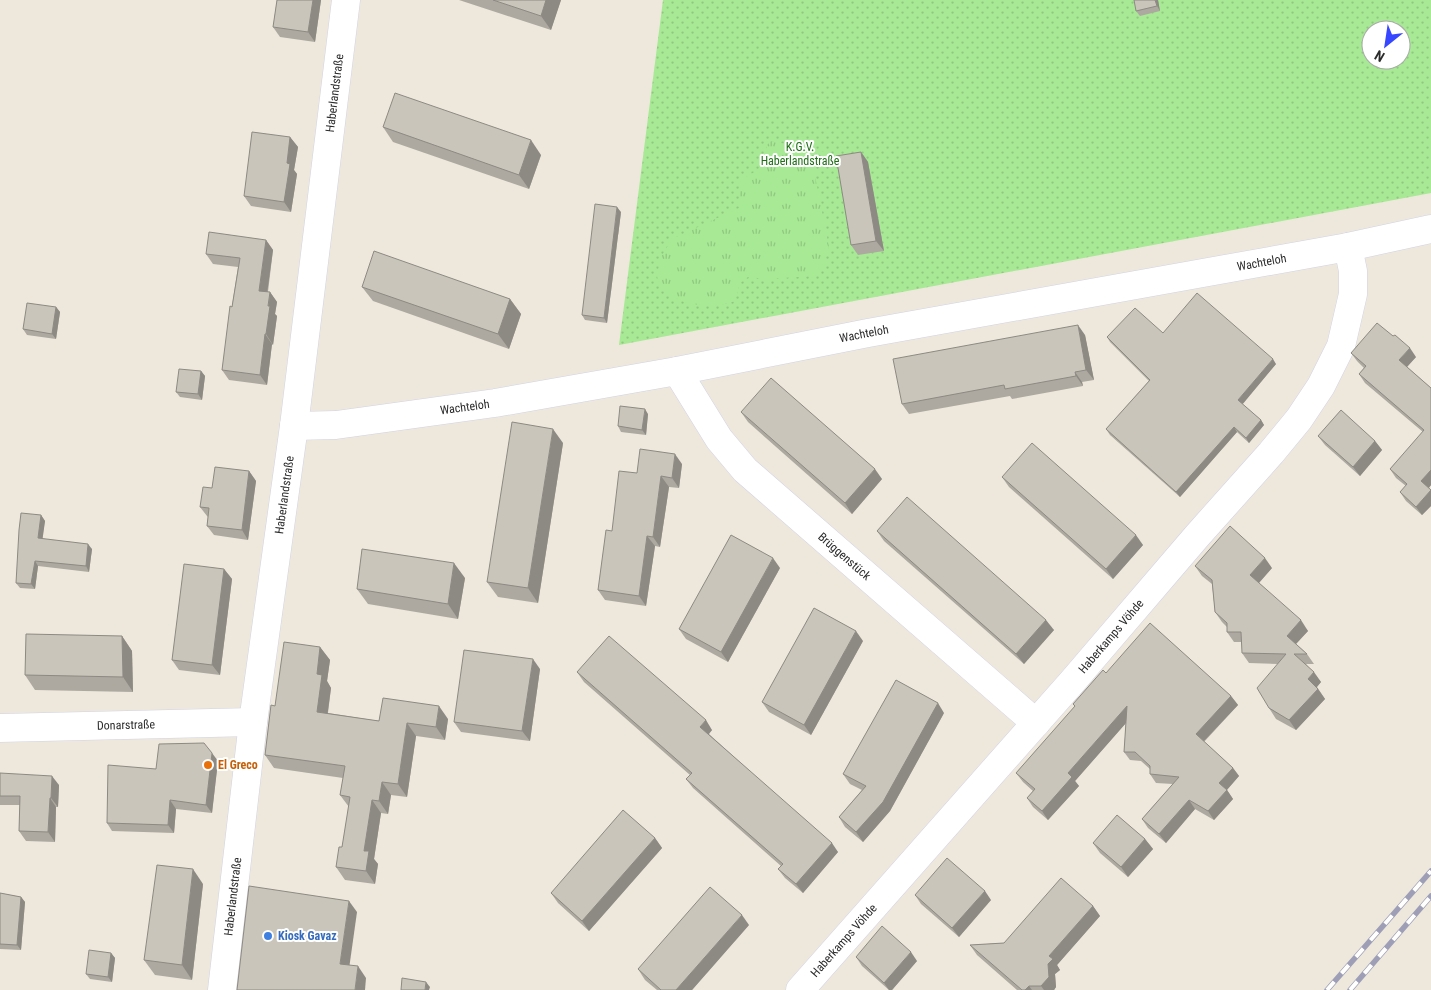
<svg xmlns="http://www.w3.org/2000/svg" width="1431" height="990" font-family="'Roboto Condensed',sans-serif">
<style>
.grass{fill:url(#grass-dots);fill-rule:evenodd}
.park{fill:url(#park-tufts)}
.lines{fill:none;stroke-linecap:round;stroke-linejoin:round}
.minor-casing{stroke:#d1d2e5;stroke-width:29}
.minor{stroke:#fff;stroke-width:28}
.rail-casing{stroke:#9e9fb7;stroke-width:5.5}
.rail{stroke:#fff;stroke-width:4;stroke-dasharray:11;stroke-linecap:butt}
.wall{fill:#ada9a1}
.shaded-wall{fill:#8d8a83}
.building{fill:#c9c5bb;stroke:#8d8a83}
.food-dot{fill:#e8710a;stroke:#fff;stroke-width:2}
.shop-dot{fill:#3f7fe0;stroke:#fff;stroke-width:2}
.labels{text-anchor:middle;stroke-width:4;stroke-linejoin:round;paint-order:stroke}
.street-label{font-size:12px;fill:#2b2b2b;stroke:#fff}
.park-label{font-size:12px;fill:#1d6e14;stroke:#fff}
.food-label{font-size:12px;font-weight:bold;fill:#c56008;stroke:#fff;text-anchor:start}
.shop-label{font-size:12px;font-weight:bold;fill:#366cbe;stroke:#fff;text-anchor:start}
</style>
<defs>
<pattern id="grass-dots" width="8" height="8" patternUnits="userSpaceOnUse" patternTransform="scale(1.25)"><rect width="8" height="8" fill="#a7e994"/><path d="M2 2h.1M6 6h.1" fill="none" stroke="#90c880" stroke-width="1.8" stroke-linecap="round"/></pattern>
<pattern id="park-tufts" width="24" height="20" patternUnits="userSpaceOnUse" patternTransform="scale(1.25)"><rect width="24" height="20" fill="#a7e994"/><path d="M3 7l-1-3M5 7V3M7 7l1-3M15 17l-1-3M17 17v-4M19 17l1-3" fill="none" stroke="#90c880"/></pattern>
</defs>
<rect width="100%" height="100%" fill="#eee8dc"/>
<path class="grass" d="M 663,0 L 1431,0 L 1431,193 L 619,345 ZM 1371,30 L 1401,30 L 1401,60 L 1371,60 Z"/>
<polygon class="park" points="771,141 830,153 813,166 829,247 823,267 813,276 766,279 748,277 740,283 735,301 719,306 689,304 668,295 658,282 657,275 661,257 672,239 739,208 741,180 756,171 763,171 767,145"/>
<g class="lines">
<defs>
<g id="minor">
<path id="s1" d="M 677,371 L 719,439 L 745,470 L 1036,723"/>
<path id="s2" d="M 294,426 L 336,425 L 495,403 L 677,371 L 868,333 L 1348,247 L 1431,229"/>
<path id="s3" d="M 0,728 L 253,722"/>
<path id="s4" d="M 222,990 L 253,722 L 294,426 L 346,0"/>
<path id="s5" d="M 800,990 L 1072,682 L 1197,536 L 1271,453 L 1299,419 L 1321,386 L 1341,346 L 1353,294 L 1353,271 L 1348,247"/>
</g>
</defs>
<use href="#minor" class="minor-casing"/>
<use href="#minor" class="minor"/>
<defs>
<g id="rail">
<polyline points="1327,990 1431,871"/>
<polyline points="1350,990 1431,896"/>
</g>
</defs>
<use href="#rail" class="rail-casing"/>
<use href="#rail" class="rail"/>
</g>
<g class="wall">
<polygon points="277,0 321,0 315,42 280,37 273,27"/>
<polygon points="459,0 561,0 551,30"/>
<polygon points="1158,0 1160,11 1140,16 1136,11"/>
<polygon points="383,127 541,155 529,189 393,142"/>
<polygon points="290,137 298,147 294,170 297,174 291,212 251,206 244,196"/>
<polygon points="861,152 868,162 884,251 858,255 851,245"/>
<polygon points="621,212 607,323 585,320 582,315"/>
<polygon points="266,240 273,250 268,292 270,292 277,302 275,314 277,316 273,345 272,344 267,385 229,380 222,370 238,267 213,264 206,254"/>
<polygon points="362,287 510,299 521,314 509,349 373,301"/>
<polygon points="56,307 60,312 56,339 27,335 23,329"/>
<polygon points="1163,333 1276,364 1242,404 1261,420 1264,425 1249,443 1237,432 1180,497 1110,435 1106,429 1149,381 1110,342 1107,337"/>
<polygon points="1085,335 1094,380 1082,382 1083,386 1012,399 1010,396 909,414 902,404"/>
<polygon points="1351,353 1416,357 1407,367 1431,388 1431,485 1429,488 1431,490 1431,506 1422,515 1406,501 1400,492 1406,486 1396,478 1390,469 1423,432 1365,383 1359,374 1364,368 1357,361"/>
<polygon points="201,371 205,376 202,400 180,397 176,392"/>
<polygon points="741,412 882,479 852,514 748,422"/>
<polygon points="648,414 646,435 621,432 618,426"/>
<polygon points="1318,436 1375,441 1382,450 1360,476 1325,445"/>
<polygon points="563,443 538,603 498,597 487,582"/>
<polygon points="682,464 679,488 669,487 660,547 655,546 646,606 605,600 598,590 612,531 637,473"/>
<polygon points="249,471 256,481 248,540 214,535 207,526 208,517 207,516 200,507 212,488"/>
<polygon points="1002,477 1143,545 1113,579 1009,487"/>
<polygon points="41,515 45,521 42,539 92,549 89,572 38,566 35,589 20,588 16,583"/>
<polygon points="877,531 1054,630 1024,664 884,541"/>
<polygon points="1195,566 1272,568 1259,583 1308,631 1296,644 1307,654 1314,664 1306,664 1321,682 1317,687 1325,699 1296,730 1276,719 1269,708 1278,664 1249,663 1242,653 1242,642 1234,642 1227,632 1227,627 1222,622 1215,612 1212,584 1202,576"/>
<polygon points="780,568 728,662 686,639 679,629"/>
<polygon points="224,569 232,579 220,675 179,670 172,660"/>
<polygon points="465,578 458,619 368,604 357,589"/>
<polygon points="122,636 132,651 133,692 35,690 25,675"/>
<polygon points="863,641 811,735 769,712 762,702"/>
<polygon points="320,647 330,660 327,681 331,688 328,713 379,721 448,719 445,740 416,736 407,797 391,795 388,814 381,813 374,859 378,864 375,884 345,880 336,867 342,847 349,807 340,795 343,778 274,768 265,755 275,706"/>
<polygon points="540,669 530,741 461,732 454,722"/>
<polygon points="577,672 712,730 709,734 838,852 803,893 785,878 778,869 781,866 693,788 686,779 690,775 584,682"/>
<polygon points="1106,673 1231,696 1238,705 1204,742 1233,768 1239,776 1227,790 1233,799 1214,820 1195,809 1166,843 1148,828 1142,819 1173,784 1156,783 1150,774 1150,769 1141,761 1130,760 1124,752 1126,723 1075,781 1079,786 1048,820 1033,807 1027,798 1033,791 1023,782 1016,773 1075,707 1073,704"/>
<polygon points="944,713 890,811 863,842 845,827 839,817 862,790 850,784 843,774"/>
<polygon points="218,761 212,813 176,809 174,833 112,831 107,823 156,769"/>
<polygon points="0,773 59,785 58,807 56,807 55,842 26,841 19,831 20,805 0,805"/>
<polygon points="655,838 662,848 589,931 558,903 551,893"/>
<polygon points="1145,839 1153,849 1128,877 1100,853 1093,843"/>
<polygon points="203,884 192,980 155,975 144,960"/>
<polygon points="0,893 21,897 25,902 21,950 0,949"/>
<polygon points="915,895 991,900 959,937 921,904"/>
<polygon points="1093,906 1100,916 1057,965 1060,970 1055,974 1056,987 1054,990 1017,990 977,955 970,945 1004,943"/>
<polygon points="749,925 692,990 657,990 645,980 638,969"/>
<polygon points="111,953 115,958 112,982 90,979 86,974"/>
<polygon points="856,957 917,961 892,990 889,990 862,966"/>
</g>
<g class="shaded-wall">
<polygon points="313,0 321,0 315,42 308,32"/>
<polygon points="546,0 561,0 551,30 541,16"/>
<polygon points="1155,0 1158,0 1160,11 1157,6"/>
<polygon points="290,137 298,147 294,170 297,174 291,212 284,202 287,163"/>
<polygon points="531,140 541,155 529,189 519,175"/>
<polygon points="861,152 868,162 884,251 876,241"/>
<polygon points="617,207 621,212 607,323 604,318"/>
<polygon points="266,240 273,250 266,301 259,291"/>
<polygon points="270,292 277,302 275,314 277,316 273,345 266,334"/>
<polygon points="510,299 521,314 509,349 498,334"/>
<polygon points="56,307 60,312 56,339 52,334"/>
<polygon points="1078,325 1085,335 1094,380 1086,370"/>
<polygon points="265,334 272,344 267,385 260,375"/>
<polygon points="1410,348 1416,357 1405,369 1399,360"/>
<polygon points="1273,359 1276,364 1242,405 1238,400"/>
<polygon points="201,371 205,376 202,400 198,394"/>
<polygon points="1075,372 1082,382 1083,386 1076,376"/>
<polygon points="645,409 648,414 646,435 642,430"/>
<polygon points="1261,420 1264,425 1249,443 1246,438"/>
<polygon points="1234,427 1237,432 1180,497 1176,492"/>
<polygon points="553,429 563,443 538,603 528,588"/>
<polygon points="1375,441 1382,450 1360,476 1353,467"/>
<polygon points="675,454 682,464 679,488 672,478"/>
<polygon points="875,469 882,479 852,514 845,503"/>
<polygon points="1431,470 1431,485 1427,490 1421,481"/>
<polygon points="249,471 256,481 248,540 242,530"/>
<polygon points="661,476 669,487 660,547 653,537"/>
<polygon points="1431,490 1431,506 1422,515 1416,507"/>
<polygon points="41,515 45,521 42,543 38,538"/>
<polygon points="1136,535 1143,545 1113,579 1106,569"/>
<polygon points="647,536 655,546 646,606 639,596"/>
<polygon points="88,544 92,549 89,572 86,566"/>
<polygon points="773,558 780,568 728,662 721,652"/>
<polygon points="1265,558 1272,568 1257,585 1250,575"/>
<polygon points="35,561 38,566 35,589 31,584"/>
<polygon points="454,563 465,578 458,619 448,604"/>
<polygon points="224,569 232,579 220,675 212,665"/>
<polygon points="1046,620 1054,630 1024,664 1016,654"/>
<polygon points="1301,620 1308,631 1294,646 1287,636"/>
<polygon points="856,631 863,641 811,735 804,725"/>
<polygon points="122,636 132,651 133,692 123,677"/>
<polygon points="320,647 330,660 327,681 331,688 326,725 317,712 317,674"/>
<polygon points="533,659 540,669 530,741 522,731"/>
<polygon points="1314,672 1321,682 1315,689 1308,679"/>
<polygon points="1318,689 1325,699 1296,730 1289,720"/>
<polygon points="1231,696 1238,705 1202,743 1196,734"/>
<polygon points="938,703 944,713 890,811 863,842 856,832"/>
<polygon points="439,706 448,719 445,740 436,727"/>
<polygon points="1127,706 1133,715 1075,781 1079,786 1048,820 1042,811 1068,773"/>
<polygon points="706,720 712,730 707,736 700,727"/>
<polygon points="407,723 416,736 407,797 398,784"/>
<polygon points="212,753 218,761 212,813 206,805"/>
<polygon points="1233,768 1239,776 1225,792 1219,783"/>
<polygon points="52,776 59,785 58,807 51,798"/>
<polygon points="382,782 391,795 388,814 379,801"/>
<polygon points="1227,790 1233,799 1214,820 1208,811"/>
<polygon points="50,798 56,807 55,842 48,832"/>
<polygon points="170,800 176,809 174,833 168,825"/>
<polygon points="372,800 381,813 374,859 378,864 375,884 366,871 364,851"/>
<polygon points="1189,800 1195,809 1166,843 1159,834"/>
<polygon points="655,838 662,848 589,931 582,921"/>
<polygon points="1145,839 1153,849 1128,877 1121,867"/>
<polygon points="832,843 838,852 803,893 796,884"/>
<polygon points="193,869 203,884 192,980 182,965"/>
<polygon points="985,891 991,900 959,937 952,928"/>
<polygon points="21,897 25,902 21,950 17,945"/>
<polygon points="349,901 357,912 348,976 340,964"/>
<polygon points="1093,906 1100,916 1057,965 1060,970 1055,974 1056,987 1054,990 1044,990 1041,986 1048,964 1049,956"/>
<polygon points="742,915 749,925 692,990 676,990"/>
<polygon points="911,952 917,961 892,990 889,990 884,983"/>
<polygon points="111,953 115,958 112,982 108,977"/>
<polygon points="358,966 366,978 365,990 355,990"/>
<polygon points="426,982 430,987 429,990 425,990"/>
<polygon points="1029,986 1032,990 1025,990"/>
</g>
<g class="building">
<polygon points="277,0 313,0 308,32 273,27"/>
<polygon points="493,0 546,0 541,16"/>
<polygon points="1134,0 1155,0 1157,6 1136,11"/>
<polygon points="395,93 531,140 519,175 383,127"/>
<polygon points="252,132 290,137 287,163 290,164 284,202 244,196"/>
<polygon points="861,152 876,241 851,245 836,156"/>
<polygon points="595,204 617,207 604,318 582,315"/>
<polygon points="209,232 266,240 259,291 270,292 268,306 270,306 266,334 265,334 260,375 222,370 230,306 232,307 240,258 206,254"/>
<polygon points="374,251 510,299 498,334 362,287"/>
<polygon points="1197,293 1273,359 1238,400 1261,420 1246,438 1234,427 1176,492 1106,429 1150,380 1107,337 1135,308 1163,333"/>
<polygon points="27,303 56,307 52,334 23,329"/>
<polygon points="1377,323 1393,336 1395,335 1410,348 1399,360 1431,388 1431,470 1421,481 1431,490 1416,507 1400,492 1407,484 1390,469 1424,430 1359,374 1366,366 1351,353"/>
<polygon points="1078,325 1086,370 1075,372 1076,376 1005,389 1004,385 902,404 893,359"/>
<polygon points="179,369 201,371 198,394 176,392"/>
<polygon points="771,378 875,469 845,503 741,412"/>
<polygon points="620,406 645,409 642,430 618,426"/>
<polygon points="1341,410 1375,441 1353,467 1318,436"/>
<polygon points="512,422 553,429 528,588 487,582"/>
<polygon points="1032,443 1136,535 1106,569 1002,477"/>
<polygon points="640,449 675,454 672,478 661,476 653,537 647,536 639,596 598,590 606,530 612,531 619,471 637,473"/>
<polygon points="215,467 249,471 242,530 207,526 209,508 200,507 203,487 212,488"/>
<polygon points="907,497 1046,620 1016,654 877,531"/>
<polygon points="21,513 41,515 38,538 88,544 86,566 35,561 31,584 16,583 19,530"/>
<polygon points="1230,526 1265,558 1250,575 1301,620 1287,636 1307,654 1294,654 1314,672 1308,679 1318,689 1289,720 1269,708 1257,688 1286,654 1242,653 1241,632 1227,632 1227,623 1215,612 1212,580 1195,566"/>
<polygon points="731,535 773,558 721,652 679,629"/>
<polygon points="362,549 454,563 448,604 357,589"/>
<polygon points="184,564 224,569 212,665 172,660"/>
<polygon points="814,608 856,631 804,725 762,702"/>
<polygon points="1150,623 1231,696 1196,734 1233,768 1219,783 1227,790 1208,811 1189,800 1159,834 1142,819 1179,777 1150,774 1150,766 1135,752 1124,752 1127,706 1068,773 1072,777 1042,811 1027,798 1035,789 1016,773 1075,706 1073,704 1103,670 1106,673"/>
<polygon points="26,634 122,636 123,677 25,675"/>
<polygon points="609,636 706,720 700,727 832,843 796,884 778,869 783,864 686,779 692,773 577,672"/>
<polygon points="284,642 320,647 317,674 322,675 317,712 379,721 383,698 439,706 436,727 407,723 398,784 382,782 379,801 372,800 364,851 369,851 366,871 336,867 339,847 342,847 350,797 340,795 345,766 265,755 271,705 275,706"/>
<polygon points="464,650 533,659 522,731 454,722"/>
<polygon points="896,680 938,703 883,802 856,832 839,817 866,786 843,774"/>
<polygon points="204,743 212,753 206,805 170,800 168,825 107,823 108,765 156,769 159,744"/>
<polygon points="0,773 52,776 51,798 50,798 48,832 19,831 20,796 0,796"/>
<polygon points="623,810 655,838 582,921 551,893"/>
<polygon points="1117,815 1145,839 1121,867 1093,843"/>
<polygon points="947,858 985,891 952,928 915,895"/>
<polygon points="157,865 193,869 182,965 144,960"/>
<polygon points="1061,878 1093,906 1049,956 1053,959 1048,964 1049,977 1041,986 1029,986 1025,990 1022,990 970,945 1004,943"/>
<polygon points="249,886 349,901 340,964 358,966 355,990 237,990"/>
<polygon points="710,887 742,915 676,990 661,990 638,969"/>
<polygon points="0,893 21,897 17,945 0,944"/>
<polygon points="882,926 911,952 884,983 856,957"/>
<polygon points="89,950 111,953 108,977 86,974"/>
<polygon points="402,978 426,982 425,990 401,990"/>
</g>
<circle class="food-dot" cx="208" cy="765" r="5"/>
<circle class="shop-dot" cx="268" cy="936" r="5"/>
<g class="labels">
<g class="street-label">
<text dy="4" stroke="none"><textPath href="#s4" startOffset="904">Haberlandstraße</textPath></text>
<text dy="4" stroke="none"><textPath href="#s2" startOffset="982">Wachteloh</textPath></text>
<text dy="4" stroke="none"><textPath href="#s2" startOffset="578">Wachteloh</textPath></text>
<text dy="4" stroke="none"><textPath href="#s2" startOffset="172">Wachteloh</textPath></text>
<text dy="4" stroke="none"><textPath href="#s4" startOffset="499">Haberlandstraße</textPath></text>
<text dy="4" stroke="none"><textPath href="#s1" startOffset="252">Brüggenstück</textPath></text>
<text dy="4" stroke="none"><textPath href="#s5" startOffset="471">Haberkamps Vöhde</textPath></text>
<text dy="4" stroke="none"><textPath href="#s3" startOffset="126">Donarstraße</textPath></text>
<text dy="4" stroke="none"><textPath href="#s4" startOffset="94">Haberlandstraße</textPath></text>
<text dy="4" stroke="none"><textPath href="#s5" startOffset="66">Haberkamps Vöhde</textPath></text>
</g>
<g class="park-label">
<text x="800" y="151">K.G.V.<tspan x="800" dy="14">Haberlandstraße</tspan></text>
</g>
<g class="food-label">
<text x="218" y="769">El Greco</text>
</g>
<g class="shop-label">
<text x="278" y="940">Kiosk Gavaz</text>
</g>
</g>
<g transform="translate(1386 45) rotate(210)"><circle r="24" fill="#ffffff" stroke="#aaaaaa"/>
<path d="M0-4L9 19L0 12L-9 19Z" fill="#3746ff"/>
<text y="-8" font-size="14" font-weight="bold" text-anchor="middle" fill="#2b2b2b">N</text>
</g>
</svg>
